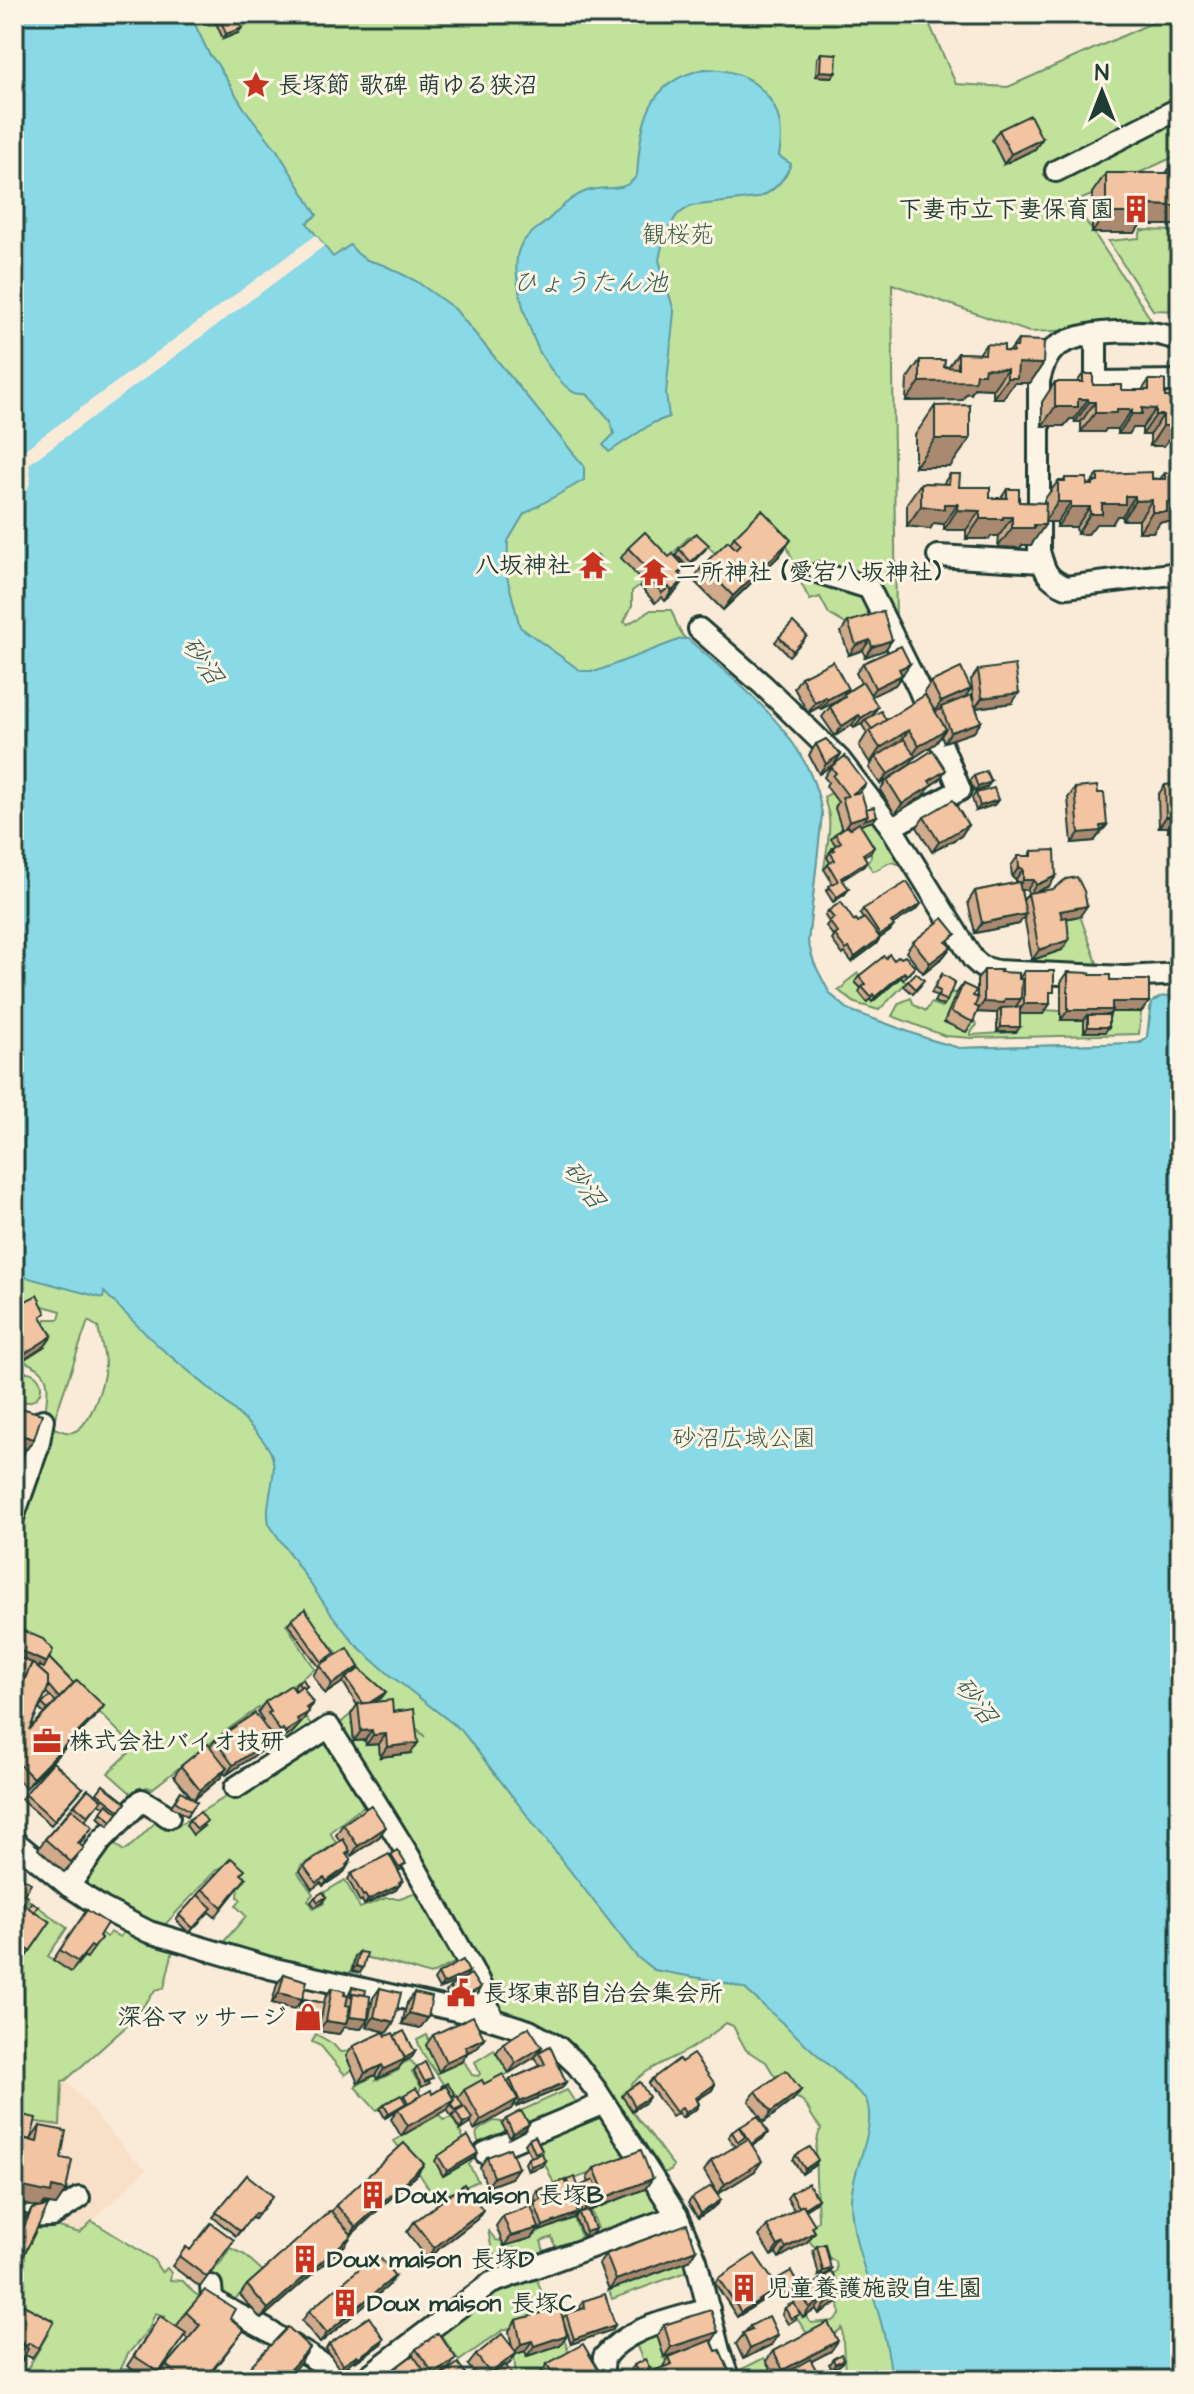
<svg xmlns="http://www.w3.org/2000/svg" width="1194" height="2394" font-family="'Architects Daughter','Klee One',sans-serif">
<style>
.built{fill:#f8dfc8}
.green{fill:#c0e29b;stroke:#709068;stroke-width:2}
.water{fill:#89d9e6;stroke:#5f9b9f;stroke-width:2}
.pier{fill:#faebd8}
.lines{fill:none;stroke-linecap:round;stroke-linejoin:round}
.minor-casing{stroke:#1f3d34;stroke-width:26}
.minor{stroke:#fcf5e5;stroke-width:20}
.wall{fill:#d1a98b;stroke:#1f3d34;stroke-width:2;fill-rule:evenodd}
.shaded-wall{fill:#aa8971;stroke:#1f3d34;stroke-width:2}
.building{fill:#f3c4a2;stroke:#1f3d34;stroke-width:2}
.labels{text-anchor:middle;stroke-width:6;stroke-linejoin:round;paint-order:stroke}
.poi-label{font-size:24px;font-weight:bold;fill:#1f3d34;stroke:#fcf5e5;text-anchor:start}
.park-label{font-size:24px;fill:#3f5e49;stroke:#fcf5e5}
.water-label{font-size:26px;font-style:italic;fill:#345c58;stroke:#fcf5e5}
</style>
<rect width="100%" height="100%" fill="#faebd8"/>
<filter id="ink" filterUnits="userSpaceOnUse"><feTurbulence type="fractalNoise" baseFrequency=".0125" numOctaves="2"/><feDisplacementMap in="SourceGraphic" scale="16" xChannelSelector="R" yChannelSelector="G"/><feConvolveMatrix kernelMatrix="1 2 1 2 8 2 1 2 1" color-interpolation-filters="sRGB"/></filter>
<g filter="url(#ink)">
<g class="built">
<polygon points="307,1976 326,1981 317,2029 296,2025"/>
<polygon points="62,2080 66,2080 132,2157 147,2169 80,2233 43,2224 14,2269 14,2119 40,2124"/>
</g>
<g class="green">
<path d="M 14,14 L 925,14 L 956,84 L 1008,87 L 1172,14 L 1180,19 L 1180,154 L 1074,203 L 1156,327 L 1029,332 L 892,284 L 896,625 L 847,625 L 829,614 L 820,597 L 810,600 C 797,579 794,561 784,539 L 718,556 L 699,538 L 690,536 C 670,555 655,576 632,591 L 632,606 L 624,622 L 628,624 L 651,610 L 671,610 C 675,618 678,631 684,637 C 696,648 710,658 722,669 C 766,709 813,752 822,814 L 808,942 L 814,963 L 825,985 L 830,994 L 849,1010 L 928,1039 L 959,1048 L 1138,1043 L 1147,1037 L 1150,1009 L 1154,1000 L 1180,994 L 1180,2380 L 847,2380 C 843,2367 844,2344 842,2328 L 826,2341 L 810,2338 L 788,2305 L 793,2303 L 803,2317 L 805,2316 L 811,2323 L 833,2321 L 840,2315 L 839,2301 L 826,2282 L 837,2270 L 836,2262 C 821,2251 792,2239 818,2221 C 818,2201 811,2144 821,2129 C 819,2125 816,2123 814,2119 C 807,2110 809,2102 795,2097 L 787,2085 L 774,2075 L 766,2062 L 746,2050 L 733,2026 L 726,2023 C 715,2032 702,2042 690,2049 C 667,2062 635,2071 625,2096 C 630,2111 640,2122 650,2134 C 658,2144 664,2155 673,2165 L 671,2171 L 661,2173 L 600,2090 L 500,2010 L 415,1851 L 360,1768 L 364,1762 L 336,1727 L 351,1714 L 354,1741 L 365,1740 L 367,1745 L 379,1744 L 380,1757 L 407,1719 L 425,1737 L 399,1710 L 394,1713 L 380,1704 L 381,1694 L 340,1656 L 301,1612 L 286,1624 L 315,1669 L 231,1727 L 152,1789 L 147,1787 L 134,1796 L 108,1773 L 133,1749 L 129,1742 L 14,1626 L 14,1539 L 17,1531 L 14,1527 L 14,1472 L 22,1475 L 20,1483 L 41,1469 L 54,1428 C 60,1430 66,1434 73,1432 C 91,1426 104,1383 105,1365 C 105,1353 100,1340 98,1327 L 88,1321 L 53,1423 L 46,1421 C 43,1404 55,1381 39,1369 C 34,1365 26,1363 21,1359 L 45,1346 L 53,1335 L 44,1325 L 46,1319 L 59,1319 L 61,1311 L 14,1298 Z"/>
<polygon points="1141,230 1180,231 1180,311 1153,310 1108,241 1139,238"/>
<path d="M 831,793 L 841,806 L 842,830 L 876,820 L 904,862 L 898,864 C 886,858 883,870 873,871 L 867,863 L 871,857 L 871,852 L 837,848 L 831,865 L 824,869 C 826,852 831,834 829,816 C 828,809 825,804 824,797 Z"/>
<polygon points="1080,916 1097,963 1091,968 1038,964 1032,960 1062,950 1053,921"/>
<polygon points="858,973 861,977 856,982 862,989 867,1001 870,999 872,1002 901,977 906,983 879,1010 855,1003 838,990 844,988 845,983"/>
<polygon points="952,992 956,994 977,1025 971,1032 971,1035 1016,1032 1016,1014 1043,1010 1061,1011 1061,1020 1084,1020 1084,1031 1105,1012 1141,1012 1139,1034 972,1038 945,1036 892,1016 899,1003 911,998 914,1005 926,1011 931,1003 941,1007"/>
<circle cx="26" cy="1387" r="15"/>
<polygon points="304,1715 315,1730 280,1753 273,1741 276,1739 279,1742"/>
<path d="M 326,1737 L 369,1802 L 330,1832 L 336,1843 L 301,1866 L 298,1873 L 313,1894 L 308,1900 L 314,1909 L 324,1903 L 320,1895 L 345,1880 L 360,1908 L 386,1898 L 400,1898 L 422,1890 L 458,1961 L 430,1975 L 395,1964 L 355,1955 L 349,1978 L 220,1946 L 246,1916 L 236,1906 L 241,1900 L 238,1897 L 239,1886 L 245,1881 L 225,1867 L 217,1869 L 159,1931 L 78,1885 L 112,1842 L 124,1851 C 138,1842 147,1829 160,1818 L 177,1826 Z"/>
<polygon points="29,1900 67,1928 48,1956 71,1972 84,1957 86,1958 100,1933 107,1937 110,1932 120,1937 125,1928 174,1946 164,1988 156,1990 129,2024 66,2080 62,2081 60,2125 14,2119 14,1956 23,1960 18,1915"/>
<path d="M 316,2034 L 333,2044 L 340,2052 C 354,2053 359,2044 370,2038 C 378,2034 390,2035 398,2036 L 345,2075 L 321,2046 L 312,2042 Z"/>
<polygon points="427,2035 430,2043 426,2045 439,2072 464,2061 472,2075 478,2076 480,2074 475,2062 494,2050 509,2073 457,2101 453,2099 422,2052 417,2040"/>
<polygon points="410,2060 418,2068 412,2072 421,2087 418,2094 397,2100 376,2110 355,2087 375,2075 378,2080 399,2070 398,2066"/>
<polygon points="567,2090 579,2108 526,2131 516,2113"/>
<polygon points="603,2109 632,2158 555,2186 534,2140"/>
<polygon points="439,2114 443,2120 452,2117 474,2158 469,2165 478,2181 436,2200 417,2170 394,2141"/>
<path d="M 494,2121 L 502,2122 L 510,2139 L 483,2148 C 469,2131 479,2129 494,2121 Z"/>
<polygon points="633,2160 667,2211 600,2234 591,2210 644,2189"/>
<polygon points="574,2218 583,2242 557,2251 552,2237 541,2241 545,2255 521,2265 514,2248 493,2256 488,2230 496,2240 502,2241 504,2246 520,2240 521,2242 536,2235 533,2228 538,2226 540,2231"/>
<polygon points="37,2221 80,2233 92,2221 153,2259 162,2273 167,2268 171,2273 170,2280 183,2281 193,2292 210,2304 178,2333 166,2323 165,2316 155,2313 149,2329 128,2354 119,2373 112,2380 21,2380 49,2332 14,2312 14,2269"/>
<polygon points="230,2248 245,2255 265,2273 229,2304 202,2283 222,2261"/>
<polygon points="689,2261 692,2270 612,2299 609,2290"/>
<polygon points="534,2272 551,2316 503,2330 459,2361 437,2329 494,2287"/>
<polygon points="557,2317 570,2356 526,2380 516,2380 514,2354 525,2351 527,2356"/>
<polygon points="656,2333 667,2365 665,2374 650,2380 640,2380 649,2375 635,2342"/>
<polygon points="764,2358 773,2373 756,2380 737,2380 734,2373"/>
</g>
<g class="water">
<path d="M 14,14 L 190,14 L 209,54 L 216,62 L 244,108 L 277,150 L 317,215 L 307,223 L 333,257 L 350,245 L 358,254 L 367,260 L 384,265 L 416,281 L 455,309 L 584,466 L 584,480 L 524,514 L 508,541 L 507,577 L 520,627 L 581,671 L 597,671 L 681,639 L 688,639 C 742,687 811,737 822,814 L 808,942 L 814,963 L 830,994 L 849,1010 L 928,1039 L 959,1048 L 1141,1043 L 1147,1037 L 1152,1003 L 1160,997 L 1180,994 L 1180,2380 L 892,2380 C 889,2353 883,2327 875,2302 C 865,2270 851,2234 851,2200 C 852,2168 878,2129 866,2099 L 745,1989 L 722,1982 L 654,1970 L 637,1957 L 461,1730 L 390,1675 L 355,1644 L 332,1615 L 269,1524 C 264,1501 278,1478 272,1456 C 264,1429 186,1370 162,1349 C 142,1331 123,1311 104,1292 L 103,1298 L 14,1274 Z"/>
<path d="M 705,69 C 756,69 789,104 779,156 L 791,164 C 784,181 774,192 757,198 L 691,206 L 677,215 L 664,236 L 659,260 L 674,311 L 666,394 L 669,417 L 653,423 L 609,452 L 603,445 L 614,434 L 610,420 L 587,394 C 583,394 579,394 575,393 C 563,388 545,362 539,351 C 528,326 507,269 521,245 C 527,234 539,228 548,220 C 559,209 572,196 587,191 C 606,184 624,195 637,175 C 641,122 646,81 705,69 Z"/>
</g>
<polygon class="pier" points="316,235 324,246 29,464 31,479 28,488 14,501 14,449 21,452"/>
<g class="lines">
<defs>
<g id="minor">
<polyline points="1178,14 1180,19"/>
<polyline points="1056,171 1180,108"/>
<polyline points="1096,334 1096,382 1180,381"/>
<path d="M 1180,341 C 1152,327 1089,329 1061,344 C 1047,351 1042,367 1039,381 L 1039,551 C 1045,572 1046,578 1066,587 L 1180,573"/>
<polyline points="938,556 1042,562"/>
<polyline points="820,573 869,588 919,689 960,790 891,827"/>
<polyline points="699,629 763,685 840,760 891,827 973,959 982,967 997,971 1125,977 1180,974"/>
<polyline points="14,1515 38,1447 43,1420"/>
<polyline points="235,1788 329,1727 409,1856 478,1980 493,2019"/>
<polyline points="14,1841 69,1886 104,1909 149,1932 270,1968 478,2015 529,2031 558,2047 577,2065 596,2090 677,2216 696,2260 719,2351 729,2380"/>
<polyline points="69,1886 102,1840 142,1800 169,1817"/>
<polyline points="485,2153 604,2103"/>
<polyline points="14,2217 52,2216 79,2198"/>
<polyline points="211,2286 212,2298 222,2306 267,2330 349,2380"/>
<polyline points="363,2380 491,2283 677,2216"/>
<path d="M 602,2380 L 604,2357 C 629,2326 673,2320 709,2309"/>
</g>
</defs>
<use href="#minor" class="minor-casing"/>
<use href="#minor" class="minor"/>
</g>
<g class="wall">
<polygon points="220,18 238,33 223,39 216,23"/>
<polygon points="821,53 836,72 832,77 816,76 817,58"/>
<polygon points="999,130 1042,139 1035,149 1004,164 992,140"/>
<polygon points="1174,162 1180,162 1135,233 1092,233 1092,193 1106,173 1166,173"/>
<polygon points="1018,340 1043,364 1030,383 1014,383 1003,398 993,398 993,389 974,388 971,394 967,393 962,400 906,401 907,379 920,360 948,367 958,353 979,354 986,344 1004,351 1009,352"/>
<polygon points="1083,374 1093,385 1122,390 1142,390 1149,380 1165,397 1180,397 1180,446 1171,446 1172,440 1168,440 1164,446 1150,446 1150,435 1142,435 1142,428 1133,428 1129,434 1118,434 1118,429 1106,429 1104,432 1081,432 1081,422 1075,422 1074,419 1070,419 1064,426 1042,426 1042,402 1055,382 1077,382"/>
<polygon points="935,406 950,467 915,467 915,435"/>
<polygon points="1165,473 1180,518 1177,518 1175,522 1160,522 1153,532 1139,532 1139,520 1122,520 1122,516 1117,516 1112,524 1096,524 1088,534 1077,534 1076,527 1057,527 1057,522 1045,522 1031,545 1022,545 1020,548 998,547 999,536 991,536 989,539 966,539 966,530 944,530 944,524 934,523 930,529 907,526 907,503 921,483 943,484 950,474 959,487 990,498 1001,498 1007,489 1019,502 1044,503 1044,500 1058,481 1064,481 1065,478 1090,485 1098,474 1160,479"/>
<polygon points="734,537 780,555 723,610 693,580 703,565 730,543"/>
<polygon points="628,548 669,557 685,567 680,574 678,589 665,601 662,597 655,603 640,586 643,582 621,558"/>
<polygon points="679,549 705,550 688,567 676,555"/>
<polygon points="592,560 602,561 593,570 588,565"/>
<polygon points="848,622 892,640 885,650 865,657 863,650 849,655 841,632"/>
<polygon points="779,637 803,641 789,656 775,642"/>
<polygon points="863,663 903,674 895,685 871,696 872,716 886,720 929,702 924,692 931,682 964,698 974,704 971,680 978,670 1012,703 976,708 981,722 974,732 944,742 941,736 936,743 915,757 908,766 939,780 931,785 924,795 895,814 880,790 886,781 880,784 869,768 873,761 870,763 859,746 867,733 862,725 863,723 854,728 852,725 835,736 822,717 830,707 840,699 821,709 819,707 808,713 794,688 801,677 845,693 861,683 856,673"/>
<polygon points="816,744 841,754 834,764 819,774 809,755"/>
<polygon points="831,767 866,784 860,792 866,809 877,816 873,821 860,825 874,847 871,852 864,856 864,866 842,880 845,894 833,902 826,891 833,884 824,869 830,863 827,857 833,847 836,845 831,839 835,834 842,830 835,808 838,802 826,786 828,782 824,777"/>
<polygon points="974,776 987,787 975,792 970,781"/>
<polygon points="1180,784 1180,830 1168,831 1168,827 1159,827 1158,795 1165,785"/>
<polygon points="1075,788 1107,825 1094,841 1072,843 1068,798"/>
<polygon points="976,793 998,800 994,805 976,811 972,798"/>
<polygon points="924,817 968,825 961,836 932,852 917,827"/>
<path d="M 1032,851 L 1056,876 L 1049,886 L 1036,892 L 1080,916 L 1067,918 L 1062,950 L 1032,960 L 1024,916 L 1019,924 L 975,933 L 968,902 L 975,891 L 1016,883 L 1016,879 L 1012,877 L 1011,866 L 1018,856 L 1029,856 ZM 1021,890 L 1027,890 L 1028,893 L 1023,901 Z"/>
<polygon points="921,904 917,909 893,924 890,931 880,938 876,944 852,962 845,953 843,955 832,940 834,937 826,926 829,922 825,916 828,911 858,922 863,919 860,914 863,909"/>
<polygon points="913,942 948,945 951,947 943,957 923,973 906,952"/>
<polygon points="886,958 894,960 901,958 915,967 903,980 901,977 872,1002 870,999 867,1002 859,992 861,988 855,982 859,976"/>
<polygon points="984,970 1000,972 1019,979 1024,971 1050,997 1050,1004 1043,1014 1020,1014 1016,1032 997,1032 997,1013 977,1012 973,1022 966,1032 944,1022 956,994 963,984 973,996 977,998 977,980"/>
<polygon points="1068,972 1090,975 1110,980 1149,1002 1141,1012 1111,1012 1105,1032 1084,1032 1084,1020 1061,1020 1061,982"/>
<polygon points="942,974 947,1001 943,1006 934,1002 937,996 931,993"/>
<polygon points="908,981 921,985 913,994 904,986"/>
<polygon points="292,1619 331,1658 359,1667 355,1672 386,1692 382,1697 375,1702 393,1712 411,1753 380,1757 379,1744 366,1745 365,1740 354,1741 351,1714 357,1705 343,1682 325,1694 313,1675 319,1667 288,1624"/>
<path d="M 17,1628 L 49,1658 L 74,1684 L 104,1706 L 96,1716 L 26,1788 L 14,1776 L 14,1632 ZM 46,1692 L 51,1698 L 42,1704 L 39,1709 L 44,1714 L 29,1730 Z"/>
<polygon points="297,1682 307,1686 304,1689 313,1703 302,1722 292,1733 278,1742 276,1739 273,1741 272,1739 265,1748 226,1775 224,1773 220,1778 194,1800 197,1802 187,1816 171,1806 181,1791 192,1798 174,1776 181,1766 210,1747 215,1740 262,1722 263,1721 258,1712 265,1702 295,1691 296,1691 294,1687"/>
<polygon points="103,1785 126,1803 108,1826 98,1817 105,1807 99,1803 85,1821 86,1837 80,1844 77,1858 64,1872 38,1849 45,1839 88,1789 96,1795"/>
<polygon points="83,1788 51,1825 21,1799 25,1794"/>
<polygon points="189,1820 204,1826 193,1835 186,1825"/>
<polygon points="343,1824 379,1837 351,1856 349,1853 347,1855 351,1861 344,1872 323,1886 321,1883 312,1889 300,1871 304,1866 340,1841 336,1835"/>
<polygon points="391,1855 402,1869 398,1871 403,1880 396,1890 364,1905 362,1900 360,1902 348,1879 351,1874"/>
<polygon points="14,1873 24,1894 19,1912 28,1907 50,1922 23,1961 14,1954"/>
<polygon points="241,1875 246,1878 215,1917 209,1912 189,1933 176,1920 202,1889"/>
<polygon points="315,1897 326,1897 322,1903 315,1907 311,1902"/>
<polygon points="87,1910 99,1936 101,1938 87,1958 84,1956 71,1972 53,1960"/>
<polygon points="359,1952 360,1973 352,1971 355,1957"/>
<polygon points="284,1974 295,2009 272,2003 277,1984"/>
<polygon points="438,1974 466,1977 439,1989 434,1980"/>
<polygon points="352,1987 365,1995 368,2019 361,2029 344,2027 339,2034 318,2031 320,2025 317,2029 296,2025 300,2004 304,1999 324,2003 325,1998 332,1988 348,1995"/>
<polygon points="450,1987 480,1988 477,1994 455,2007 446,1992"/>
<polygon points="380,1988 394,2022 387,2032 367,2027 373,1998"/>
<polygon points="414,1993 428,2018 420,2028 402,2024 407,2003"/>
<polygon points="433,2035 484,2038 477,2048 468,2052 461,2062 439,2072 426,2045"/>
<polygon points="386,2036 394,2036 415,2052 412,2057 403,2062 398,2069 377,2079 375,2075 358,2083 346,2056 353,2046"/>
<polygon points="503,2043 542,2047 535,2057 509,2073 496,2053"/>
<polygon points="539,2052 566,2082 562,2088 516,2107 515,2103 511,2109 474,2130 470,2123 460,2130 452,2117 455,2113 451,2116 447,2109 401,2136 391,2119 397,2111 385,2118 380,2109 384,2104 403,2097 404,2095 421,2096 432,2094 440,2089 442,2086 452,2098 458,2098 464,2090 484,2084 508,2082 510,2079 540,2066 535,2057"/>
<polygon points="681,2062 715,2084 712,2090 697,2100 699,2104 696,2109 682,2118 678,2113 672,2117 648,2084 652,2079"/>
<polygon points="417,2067 430,2083 422,2087 414,2072"/>
<polygon points="801,2090 793,2100 764,2122 749,2101 756,2091"/>
<polygon points="626,2091 646,2102 632,2111 622,2096"/>
<polygon points="22,2115 32,2138 40,2126 61,2158 66,2190 56,2205 44,2203 40,2208 18,2267 14,2272 14,2209 21,2225 32,2209 40,2208 14,2202"/>
<polygon points="506,2119 525,2130 510,2138 502,2124"/>
<polygon points="740,2127 764,2138 752,2146 755,2171 718,2194 704,2171 711,2161 735,2147 728,2137 732,2132"/>
<polygon points="529,2139 538,2154 542,2166 528,2171 525,2163 528,2158 531,2157 525,2144"/>
<polygon points="796,2155 815,2165 802,2174 793,2160"/>
<polygon points="438,2156 474,2158 443,2176 435,2161"/>
<polygon points="487,2157 511,2178 487,2187 480,2167"/>
<polygon points="594,2168 652,2179 645,2189 589,2211 595,2229 592,2234 583,2237 575,2218 579,2213 582,2212 574,2192 578,2187 589,2182 587,2178"/>
<polygon points="417,2174 351,2235 345,2245 261,2319 240,2295 247,2285 331,2212 336,2205"/>
<polygon points="247,2175 255,2219 251,2218 236,2236 213,2217"/>
<polygon points="567,2180 574,2191 570,2194 578,2213 574,2218 540,2231 539,2229 532,2238 504,2246 496,2226 503,2216 530,2206 534,2202 536,2201 534,2196 537,2190 566,2182"/>
<polygon points="791,2193 818,2199 814,2204 805,2210 815,2232 807,2242 779,2258 776,2253 771,2256 759,2236 767,2226 794,2210 787,2198"/>
<polygon points="692,2198 721,2200 717,2205 698,2218 688,2203"/>
<polygon points="476,2220 427,2258 407,2232 414,2222"/>
<polygon points="234,2240 200,2287 172,2266 186,2247 190,2250"/>
<polygon points="817,2246 831,2269 819,2276 813,2251"/>
<polygon points="696,2250 689,2261 609,2290 599,2264 606,2254"/>
<polygon points="395,2276 388,2286 320,2343 302,2321 309,2311"/>
<polygon points="718,2278 774,2293 737,2317 715,2283"/>
<polygon points="779,2278 800,2288 797,2293 785,2300 776,2283"/>
<polygon points="800,2293 838,2302 819,2314 816,2309 803,2318 797,2309 796,2319 788,2324 782,2314 785,2308 793,2304"/>
<polygon points="14,2300 39,2348 32,2358 25,2355 14,2374"/>
<polygon points="583,2301 615,2325 612,2330 571,2344 565,2326 560,2345 527,2356 525,2351 516,2354 510,2363 506,2366 516,2380 480,2380 468,2365 476,2355 512,2347 509,2331 516,2320 563,2318 566,2314 581,2309 580,2306"/>
<polygon points="186,2312 230,2318 244,2330 206,2380 156,2380 166,2365 188,2339 184,2336 154,2380 149,2380 127,2366 160,2316 176,2327"/>
<polygon points="664,2325 712,2341 716,2351 733,2380 649,2380 656,2370 662,2368 669,2357 682,2352 664,2357 657,2335"/>
<polygon points="750,2326 771,2345 743,2359 736,2344"/>
<polygon points="329,2344 381,2344 355,2362 354,2360 340,2370 326,2349"/>
<polygon points="416,2349 449,2368 433,2380 387,2380 394,2369 411,2356"/>
<polygon points="773,2351 831,2351 776,2379 766,2361"/>
<polygon points="833,2359 843,2360 840,2365 832,2369 829,2364"/>
<polygon points="547,2364 599,2371 610,2380 543,2380 540,2374"/>
<polygon points="634,2365 650,2368 646,2373 635,2379 630,2370"/>
</g>
<g class="shaded-wall">
<polygon points="242,28 238,33 223,39 226,34"/>
<polygon points="820,71 836,72 832,77 816,76"/>
<polygon points="1042,139 1035,149 1004,164 1011,154"/>
<polygon points="1149,205 1180,206 1180,225 1140,225 1135,233 1092,233 1106,213"/>
<polygon points="1018,363 1043,364 1030,383 1014,383 1003,398 993,398"/>
<polygon points="985,368 1007,369 993,389 974,388 971,394 967,393 962,400 906,401 920,382 976,374"/>
<polygon points="1078,399 1088,399 1074,419 1070,419 1064,426 1042,426 1055,407"/>
<polygon points="1089,402 1095,402 1081,422 1075,422"/>
<polygon points="1142,408 1156,409 1142,428 1133,428 1129,434 1118,434 1132,414"/>
<polygon points="1117,410 1132,410 1118,429 1106,429 1104,432 1081,432 1095,413"/>
<polygon points="1156,415 1163,415 1150,435 1142,435"/>
<polygon points="1178,421 1180,421 1180,428 1172,440 1168,440 1164,446 1150,446 1163,426"/>
<polygon points="1180,433 1180,446 1171,446"/>
<polygon points="935,439 970,439 950,467 915,467"/>
<polygon points="1125,496 1135,496 1122,516 1117,516 1112,524 1096,524 1088,534 1077,534 1090,514 1102,504"/>
<polygon points="1152,500 1139,520 1122,520 1135,501"/>
<polygon points="1058,502 1071,502 1057,522 1044,522"/>
<polygon points="1167,502 1180,502 1180,518 1177,518 1175,522 1160,522 1153,532 1139,532 1152,512"/>
<polygon points="944,504 958,504 944,524 934,523 930,529 907,526 921,506"/>
<polygon points="1071,507 1090,507 1076,527 1057,527"/>
<polygon points="957,510 980,511 966,530 944,530"/>
<polygon points="1003,517 1012,517 999,536 991,536 989,539 966,539 980,519"/>
<polygon points="1034,525 1045,525 1031,545 1022,545 1020,548 998,547 1012,528"/>
<polygon points="791,540 780,555 723,610 733,596"/>
<polygon points="685,579 678,589 665,601 672,591"/>
<polygon points="870,640 863,650 849,655 856,645"/>
<polygon points="892,640 885,650 865,657 872,647"/>
<polygon points="910,664 903,674 892,679 899,669"/>
<polygon points="902,675 895,685 868,698 875,688"/>
<polygon points="848,689 840,699 821,709 828,699"/>
<polygon points="971,689 964,699 941,707 939,710 934,712 941,702"/>
<polygon points="1019,693 1012,703 975,708 982,698"/>
<polygon points="826,697 819,707 808,713 815,703"/>
<polygon points="878,707 871,717 865,720 863,723 854,728 861,718"/>
<polygon points="859,715 852,725 835,736 842,726"/>
<polygon points="981,722 974,732 944,742 951,732"/>
<polygon points="946,729 936,743 915,757 908,766 880,784 888,774 908,761 919,746"/>
<polygon points="909,730 898,745 876,757 870,763 880,748"/>
<polygon points="841,754 834,764 819,774 826,764"/>
<polygon points="946,770 939,780 931,785 924,795 895,814 902,804 929,781"/>
<polygon points="991,782 987,787 975,792 978,787"/>
<polygon points="998,800 994,805 976,811 980,806"/>
<polygon points="868,815 877,816 873,821 842,831 849,821"/>
<polygon points="1166,817 1175,817 1168,827 1159,827"/>
<polygon points="1180,820 1180,830 1168,831 1175,821"/>
<polygon points="968,825 961,836 932,852 939,842"/>
<polygon points="1107,825 1094,841 1072,843 1079,833 1100,826"/>
<polygon points="867,861 864,866 837,883 841,878"/>
<polygon points="1019,867 1023,869 1016,879 1012,877"/>
<polygon points="1056,876 1049,886 1029,895 1036,885"/>
<polygon points="1023,880 1034,880 1027,890 1016,890"/>
<polygon points="849,889 845,894 833,902 837,897"/>
<polygon points="921,904 917,909 888,927 891,922"/>
<polygon points="1087,906 1080,916 1053,921 1060,911"/>
<polygon points="1026,914 1019,924 975,933 982,923"/>
<polygon points="894,926 890,931 877,940 880,935"/>
<polygon points="880,938 876,944 852,962 855,957"/>
<polygon points="1069,940 1062,950 1032,960 1039,950"/>
<polygon points="951,947 943,957 923,973 930,963"/>
<polygon points="904,972 901,977 872,1002 875,997"/>
<polygon points="1005,999 1021,999 1014,1009 1000,1009 997,1013 976,1012 984,1002"/>
<polygon points="1112,1002 1149,1002 1141,1012 1111,1012 1105,1020 1088,1015 1084,1020 1061,1020 1068,1010"/>
<polygon points="1024,1004 1050,1004 1043,1014 1017,1014"/>
<polygon points="1001,1027 1020,1027 1016,1032 997,1032"/>
<polygon points="1088,1027 1109,1027 1105,1032 1084,1032"/>
<polygon points="52,1336 45,1346 14,1366 14,1362 16,1359"/>
<polygon points="14,1433 34,1439 27,1449 14,1445"/>
<polygon points="14,1648 47,1663 40,1673 39,1666 35,1671 14,1662"/>
<polygon points="359,1667 352,1677 346,1678 343,1682 325,1694 332,1684"/>
<polygon points="386,1692 382,1697 361,1711 364,1706"/>
<polygon points="313,1703 302,1722 292,1733 278,1742 306,1708"/>
<polygon points="104,1706 96,1716 26,1788 33,1778"/>
<polygon points="372,1730 365,1740 354,1741 361,1731"/>
<polygon points="386,1734 379,1744 366,1745 373,1735"/>
<polygon points="273,1738 265,1748 226,1775 233,1765"/>
<polygon points="418,1743 411,1753 380,1757 387,1747"/>
<polygon points="227,1768 220,1778 193,1800 200,1790"/>
<polygon points="386,1827 379,1837 351,1856 358,1846"/>
<polygon points="347,1867 344,1872 323,1886 327,1881"/>
<polygon points="403,1880 396,1890 364,1905 368,1900"/>
<polygon points="356,1966 363,1968 360,1973 352,1971"/>
<polygon points="469,1972 466,1977 439,1989 443,1984"/>
<polygon points="480,1988 477,1994 455,2007 458,2001"/>
<polygon points="279,1993 302,1999 295,2009 272,2003"/>
<polygon points="409,2013 428,2018 420,2028 402,2024"/>
<polygon points="350,2017 368,2019 361,2029 344,2027 339,2034 318,2031 326,2021 345,2024"/>
<polygon points="374,2017 394,2022 387,2032 367,2027"/>
<polygon points="299,2020 320,2024 317,2029 296,2025"/>
<polygon points="484,2038 477,2048 464,2054 468,2052 461,2062 439,2072 446,2062 465,2047"/>
<polygon points="542,2047 535,2057 509,2073 516,2063"/>
<polygon points="415,2052 412,2057 403,2062 398,2069 377,2079 384,2069"/>
<polygon points="382,2065 375,2075 358,2083 365,2073"/>
<polygon points="566,2082 562,2088 516,2107 520,2102"/>
<polygon points="715,2084 712,2090 692,2103 696,2098"/>
<polygon points="801,2090 793,2100 764,2122 771,2112"/>
<polygon points="649,2097 646,2102 632,2111 635,2106"/>
<polygon points="518,2099 511,2109 474,2130 481,2120"/>
<polygon points="454,2100 447,2110 401,2136 408,2126"/>
<polygon points="406,2103 402,2108 398,2109 385,2118 389,2113"/>
<polygon points="699,2104 696,2109 682,2118 685,2113"/>
<polygon points="472,2119 469,2124 460,2130 463,2124"/>
<polygon points="529,2124 525,2130 510,2138 513,2133"/>
<polygon points="768,2133 764,2138 747,2149 751,2144"/>
<polygon points="478,2153 474,2158 443,2176 447,2171"/>
<polygon points="818,2160 815,2165 802,2174 805,2169"/>
<polygon points="545,2161 542,2166 528,2171 531,2166"/>
<polygon points="762,2161 755,2171 718,2194 725,2184"/>
<polygon points="424,2164 417,2174 349,2237 356,2227"/>
<polygon points="518,2168 511,2178 487,2187 494,2177"/>
<polygon points="652,2179 645,2189 583,2213 586,2208 602,2202 606,2197"/>
<polygon points="14,2185 52,2187 66,2190 56,2205 44,2203 40,2208 14,2202"/>
<polygon points="273,2196 255,2219 251,2218 236,2236 255,2213"/>
<polygon points="818,2199 814,2204 797,2215 801,2210"/>
<polygon points="721,2200 717,2205 698,2218 701,2213"/>
<polygon points="483,2210 476,2220 427,2258 434,2248"/>
<polygon points="578,2213 574,2218 540,2231 543,2226"/>
<polygon points="539,2228 532,2238 504,2246 511,2236"/>
<polygon points="595,2229 592,2234 583,2237 586,2232"/>
<polygon points="815,2232 807,2242 779,2258 786,2248"/>
<polygon points="352,2235 345,2245 261,2319 268,2309"/>
<polygon points="783,2243 776,2253 771,2256 778,2246"/>
<polygon points="696,2250 689,2261 609,2290 616,2280"/>
<polygon points="831,2269 827,2274 819,2276 823,2271"/>
<polygon points="395,2276 388,2286 320,2343 327,2333"/>
<polygon points="778,2288 774,2293 737,2317 741,2312"/>
<polygon points="800,2288 797,2293 785,2300 788,2295"/>
<polygon points="845,2292 838,2302 819,2314 826,2304"/>
<polygon points="823,2299 816,2309 803,2318 810,2308"/>
<polygon points="615,2325 612,2330 571,2344 574,2339"/>
<polygon points="718,2332 711,2343 664,2357 671,2347"/>
<polygon points="567,2335 560,2345 527,2356 534,2346"/>
<polygon points="778,2335 771,2345 743,2359 750,2349"/>
<polygon points="384,2339 381,2344 355,2362 359,2357"/>
<polygon points="532,2341 525,2351 516,2354 510,2363 487,2380 485,2380 490,2373 514,2354 521,2344"/>
<polygon points="838,2341 831,2351 776,2380 783,2370"/>
<polygon points="310,2348 300,2363 284,2380 280,2380"/>
<polygon points="357,2355 354,2360 340,2370 343,2364"/>
<polygon points="456,2358 449,2368 433,2380 430,2380 434,2374"/>
<polygon points="843,2360 840,2365 832,2369 835,2364"/>
<polygon points="650,2368 646,2373 635,2379 638,2374"/>
</g>
<g class="building">
<polygon points="230,14 236,14 242,28 226,34 220,18"/>
<polygon points="821,53 837,54 836,72 820,71"/>
<polygon points="1030,115 1042,139 1011,154 999,130"/>
<polygon points="1174,162 1180,162 1180,206 1149,205 1149,213 1106,213 1106,173 1174,173"/>
<polygon points="1018,340 1044,341 1043,364 1018,363 1017,378 1007,378 1007,369 985,368 984,374 976,374 975,381 920,382 920,360 945,360 944,367 958,368 958,353 985,354 986,344 1004,345 1004,351 1013,352 1013,347 1017,347"/>
<polygon points="1083,374 1093,374 1093,385 1122,385 1122,390 1149,390 1149,380 1165,380 1165,397 1180,397 1180,421 1178,421 1178,426 1163,426 1163,415 1156,415 1156,409 1142,408 1142,414 1132,414 1132,410 1117,410 1117,413 1095,413 1095,402 1089,402 1088,399 1078,399 1078,407 1055,407 1055,382 1083,382"/>
<polygon points="970,405 970,439 935,439 935,406"/>
<polygon points="1152,472 1152,479 1165,479 1165,473 1180,473 1180,502 1167,502 1167,512 1152,512 1152,500 1135,501 1135,496 1125,496 1125,504 1102,504 1102,514 1090,514 1090,507 1071,507 1071,502 1058,502 1058,481 1065,481 1065,478 1087,478 1087,485 1093,485 1093,482 1098,482 1098,474"/>
<polygon points="950,474 960,474 959,487 990,487 990,498 1007,498 1007,489 1019,489 1019,502 1046,503 1045,525 1034,525 1034,528 1012,528 1012,517 1003,517 1003,519 980,519 980,511 957,510 958,504 944,504 944,509 921,506 921,483 949,484"/>
<polygon points="762,510 791,540 733,596 703,565 728,541 736,549 741,544 734,537"/>
<polygon points="645,532 669,557 673,554 685,567 679,573 685,579 672,591 669,587 662,593 647,576 651,572 628,548"/>
<polygon points="696,533 709,545 691,562 679,549"/>
<polygon points="597,555 602,561 597,565 592,560"/>
<polygon points="883,611 892,640 872,647 870,640 856,645 848,622"/>
<polygon points="793,622 807,636 793,651 779,637"/>
<polygon points="901,646 910,664 899,669 902,675 875,688 863,663"/>
<polygon points="833,661 848,689 828,699 826,697 815,703 801,677"/>
<polygon points="1015,665 1019,693 982,698 978,670"/>
<polygon points="961,668 971,689 941,702 931,682"/>
<polygon points="863,682 878,707 861,718 859,715 842,726 830,707 845,697 844,694"/>
<polygon points="925,695 946,729 919,746 909,730 880,748 869,731"/>
<polygon points="971,695 981,722 951,732 941,707"/>
<polygon points="881,711 886,720 872,729 865,720"/>
<polygon points="826,739 841,754 826,764 816,744"/>
<polygon points="904,739 915,756 888,774 876,757"/>
<polygon points="933,750 946,770 929,781 932,785 902,804 887,780"/>
<polygon points="845,756 866,784 852,794 861,792 868,815 849,821 842,797 848,796 833,776 836,773 831,767"/>
<polygon points="986,771 991,782 978,787 974,776"/>
<polygon points="1180,784 1180,820 1175,821 1175,817 1166,817 1165,785"/>
<polygon points="1097,786 1098,793 1104,793 1107,825 1100,826 1101,831 1079,833 1075,788"/>
<polygon points="994,788 998,800 980,806 976,793"/>
<polygon points="953,800 968,825 939,842 924,817"/>
<polygon points="874,807 877,816 864,820 868,815 866,809"/>
<polygon points="859,823 874,847 863,854 867,861 841,878 849,889 837,897 829,886 838,881 828,864 835,860 830,852 835,850 833,847 841,842 835,834 847,826 850,829"/>
<polygon points="1055,850 1056,876 1036,885 1034,880 1023,880 1023,869 1019,867 1018,856 1032,856 1032,851"/>
<polygon points="1077,877 1084,891 1087,906 1060,911 1062,918 1067,917 1069,940 1039,950 1028,893 1053,889 1066,879"/>
<polygon points="907,882 921,904 891,922 894,926 880,935 863,909"/>
<polygon points="1019,882 1026,914 982,923 975,891"/>
<polygon points="841,902 854,921 856,919 858,922 864,918 880,938 855,957 849,948 846,950 835,935 838,933 829,921 834,918 828,911"/>
<polygon points="943,918 956,934 946,942 951,947 930,963 913,942"/>
<polygon points="889,954 894,960 899,956 901,958 905,956 915,967 907,975 904,972 875,997 873,994 871,997 862,987 866,984 859,976 884,956 886,958"/>
<polygon points="984,970 1001,970 1000,972 1019,973 1019,979 1022,979 1021,999 1005,999 1004,1003 984,1002"/>
<polygon points="1024,971 1054,971 1054,992 1050,992 1050,1004 1024,1004"/>
<polygon points="1068,972 1090,973 1090,975 1110,975 1110,980 1149,980 1149,1002 1112,1002 1112,1010 1068,1010"/>
<polygon points="916,973 924,980 916,989 908,981"/>
<polygon points="942,974 955,982 947,1001 938,997 940,991 934,988"/>
<polygon points="963,984 976,990 973,996 978,998 975,1006 979,1008 973,1022 951,1012"/>
<polygon points="1020,1007 1020,1027 1001,1027 1001,1008"/>
<rect x="1088" y="1015" width="21" height="12"/>
<polygon points="37,1295 46,1313 41,1316 52,1336 16,1359 14,1355 14,1307"/>
<polygon points="14,1406 42,1414 34,1439 14,1433"/>
<polygon points="305,1609 335,1653 322,1662 292,1619"/>
<polygon points="17,1628 43,1639 53,1650 47,1663 14,1648 14,1635"/>
<polygon points="348,1648 359,1667 332,1684 320,1665"/>
<polygon points="14,1655 32,1663 14,1700"/>
<polygon points="49,1658 74,1684 59,1698 48,1685 48,1677 39,1669 39,1666 44,1668"/>
<polygon points="32,1663 48,1677 48,1688 29,1730 77,1680 104,1706 33,1778 14,1759 14,1703"/>
<polygon points="360,1669 386,1692 369,1703 363,1703 346,1678"/>
<polygon points="303,1679 307,1686 304,1688 302,1686 301,1687 297,1682"/>
<polygon points="291,1685 295,1691 302,1686 313,1703 306,1708 309,1712 297,1719 299,1723 285,1732 283,1729 280,1731 268,1713 271,1712 265,1702"/>
<polygon points="50,1696 56,1702 48,1710 42,1704"/>
<polygon points="392,1700 393,1712 414,1709 418,1743 387,1747 386,1734 373,1735 372,1730 361,1731 358,1704"/>
<polygon points="255,1713 273,1738 233,1765 215,1740"/>
<polygon points="208,1744 227,1768 200,1790 181,1766"/>
<polygon points="53,1762 83,1788 54,1820 25,1794"/>
<polygon points="103,1785 126,1803 120,1811 97,1793"/>
<polygon points="88,1789 102,1800 88,1816 75,1805"/>
<polygon points="181,1791 197,1802 190,1811 175,1801"/>
<polygon points="107,1804 118,1813 112,1821 101,1812"/>
<polygon points="371,1805 386,1827 358,1846 343,1824"/>
<polygon points="72,1809 93,1827 78,1843 84,1848 71,1862 45,1839"/>
<polygon points="200,1812 207,1821 197,1829 189,1820"/>
<polygon points="343,1839 350,1851 346,1854 351,1861 346,1865 347,1867 327,1881 324,1878 316,1883 304,1866"/>
<polygon points="397,1850 406,1864 399,1868 391,1855"/>
<polygon points="389,1854 403,1880 399,1883 400,1885 368,1900 365,1895 363,1896 351,1874"/>
<polygon points="231,1858 245,1870 241,1874 246,1878 222,1907 202,1889"/>
<polygon points="14,1873 31,1883 24,1894 28,1896 19,1912 25,1905 50,1922 30,1951 14,1939 14,1921 16,1918 14,1917"/>
<polygon points="323,1892 326,1897 318,1902 315,1897"/>
<polygon points="198,1895 212,1908 193,1928 179,1915"/>
<polygon points="31,1902 38,1906 34,1912 28,1907"/>
<polygon points="87,1910 107,1923 99,1936 101,1938 94,1948 91,1946 78,1962 60,1950"/>
<polygon points="359,1952 367,1953 363,1968 356,1966"/>
<polygon points="463,1960 469,1972 443,1984 438,1974"/>
<polygon points="284,1974 307,1981 302,1999 279,1993"/>
<polygon points="471,1974 480,1988 458,2001 450,1987"/>
<polygon points="352,1987 366,1990 365,1995 353,1993 350,1998"/>
<polygon points="332,1988 345,1991 344,1995 348,1996 346,2005 350,2006 346,2024 326,2021"/>
<polygon points="380,1988 401,1993 394,2022 374,2017"/>
<polygon points="353,1993 370,1996 368,2019 350,2017"/>
<polygon points="414,1993 432,1997 428,2018 409,2013"/>
<polygon points="304,1999 324,2003 320,2024 299,2020"/>
<polygon points="473,2016 484,2038 465,2047 468,2052 446,2062 433,2035"/>
<polygon points="529,2027 542,2047 516,2063 503,2043"/>
<polygon points="404,2031 415,2052 405,2058 394,2036"/>
<polygon points="384,2032 386,2036 393,2033 405,2059 384,2069 382,2065 365,2073 353,2046"/>
<polygon points="550,2046 566,2082 520,2102 510,2079 545,2064 539,2052"/>
<polygon points="693,2054 715,2084 696,2098 699,2104 685,2113 682,2108 676,2112 652,2079 679,2059 681,2062"/>
<polygon points="425,2062 433,2078 425,2082 417,2067"/>
<polygon points="786,2070 801,2090 771,2112 756,2091"/>
<polygon points="503,2074 518,2099 481,2120 464,2090 482,2080 484,2084"/>
<polygon points="640,2082 649,2097 635,2106 626,2091"/>
<polygon points="447,2083 455,2094 452,2096 446,2086 443,2087 442,2086"/>
<polygon points="446,2086 454,2100 408,2126 398,2109 431,2090 432,2094"/>
<polygon points="416,2088 421,2096 408,2103 404,2095"/>
<polygon points="401,2095 406,2103 389,2113 384,2104"/>
<polygon points="457,2096 463,2106 454,2110 451,2104 454,2100 453,2098"/>
<polygon points="465,2107 472,2119 463,2124 456,2112"/>
<polygon points="14,2110 22,2112 22,2115 36,2118 31,2140 14,2136"/>
<polygon points="521,2111 529,2124 513,2133 506,2119"/>
<polygon points="758,2116 768,2133 751,2144 740,2127"/>
<polygon points="40,2126 66,2131 61,2158 72,2160 66,2190 52,2187 51,2193 14,2185 14,2136 37,2142"/>
<polygon points="739,2127 745,2137 738,2142 732,2132"/>
<polygon points="468,2136 478,2153 447,2171 438,2156"/>
<polygon points="535,2136 542,2150 535,2153 529,2139"/>
<polygon points="748,2139 762,2161 725,2184 711,2161"/>
<polygon points="404,2143 424,2164 356,2227 336,2205"/>
<polygon points="810,2147 818,2160 805,2169 796,2155"/>
<polygon points="510,2148 518,2168 494,2177 487,2157"/>
<polygon points="641,2150 652,2179 606,2197 594,2168"/>
<polygon points="542,2153 545,2161 531,2166 528,2158"/>
<polygon points="247,2175 273,2196 258,2214 255,2213 240,2231 216,2212"/>
<polygon points="575,2177 578,2186 571,2191 567,2180"/>
<polygon points="565,2180 578,2213 543,2226 534,2202 541,2199 537,2190"/>
<polygon points="594,2180 602,2202 586,2208 578,2187"/>
<polygon points="808,2183 818,2199 804,2208 803,2205 799,2207 791,2193"/>
<polygon points="464,2184 483,2210 434,2248 414,2222"/>
<polygon points="711,2186 721,2200 701,2213 692,2198"/>
<polygon points="803,2205 815,2225 812,2227 815,2232 786,2248 783,2243 778,2246 767,2226"/>
<polygon points="48,2206 18,2267 15,2265 14,2267 14,2209 26,2214 20,2225 24,2227 32,2209"/>
<polygon points="531,2206 539,2228 511,2236 503,2216"/>
<polygon points="588,2210 595,2229 586,2232 579,2213"/>
<polygon points="330,2211 352,2235 268,2309 247,2285"/>
<polygon points="211,2223 234,2240 207,2277 179,2256 186,2247 190,2250"/>
<polygon points="687,2224 696,2250 616,2280 606,2254"/>
<polygon points="825,2244 831,2269 823,2271 817,2246"/>
<polygon points="377,2254 395,2276 327,2333 309,2311"/>
<polygon points="755,2254 778,2288 741,2312 718,2278"/>
<polygon points="791,2271 800,2288 788,2295 779,2278"/>
<polygon points="831,2272 845,2292 826,2304 823,2299 810,2308 800,2293"/>
<polygon points="205,2290 235,2309 230,2318 244,2330 204,2380 184,2380 166,2365 200,2325 186,2312"/>
<polygon points="605,2294 615,2325 574,2339 566,2314 585,2308 583,2301"/>
<polygon points="14,2300 54,2321 39,2348 29,2343 27,2346 14,2339"/>
<polygon points="794,2303 800,2314 791,2319 785,2308"/>
<polygon points="560,2308 567,2335 534,2346 532,2341 521,2344 516,2320"/>
<polygon points="711,2310 718,2332 671,2347 664,2325"/>
<polygon points="160,2316 186,2333 159,2372 134,2356"/>
<polygon points="769,2316 778,2335 750,2349 743,2333 752,2329 750,2326"/>
<polygon points="369,2317 384,2339 359,2357 357,2355 343,2364 329,2344"/>
<polygon points="828,2322 838,2341 783,2370 773,2351"/>
<polygon points="288,2327 310,2348 280,2380 237,2380"/>
<polygon points="438,2333 456,2358 434,2374 416,2349"/>
<polygon points="502,2334 517,2353 490,2373 476,2355"/>
<polygon points="711,2340 716,2351 720,2350 733,2380 660,2380 656,2370 672,2364 669,2357"/>
<polygon points="14,2342 28,2349 16,2371 14,2370"/>
<polygon points="583,2344 599,2371 583,2380 556,2380 547,2364"/>
<polygon points="841,2354 843,2360 835,2364 833,2359"/>
<polygon points="413,2355 428,2376 422,2380 392,2380 391,2378 397,2374 394,2369"/>
<polygon points="645,2359 650,2368 638,2374 634,2365"/>
<polygon points="810,2359 822,2380 774,2380"/>
<polygon points="458,2363 470,2380 435,2380"/>
<polygon points="505,2365 516,2380 484,2380"/>
<polygon points="603,2369 610,2380 583,2380"/>
<polygon points="343,2371 352,2380 334,2380"/>
</g>
</g>
<defs>
<symbol id="sight-bare" viewBox="-9 -9 18 18"><path d="M0-6L1.8-2.2L6-1.7L2.9 1.2L3.7 5.4L0 3.3L-3.7 5.4L-2.9 1.2L-6-1.7L-1.8-2.2Z" fill="#c8321e" stroke="#fcf5e5" stroke-width="2.5" paint-order="stroke"/></symbol>
<symbol id="building-bare" viewBox="-9 -9 18 18"><path d="M-4-6H4V6H1V3H-1V6H-4ZM-2.5-4.3h1.7v1.8h-1.7ZM.8-4.3h1.7v1.8H.8ZM-2.5-1h1.7V.8h-1.7ZM.8-1h1.7V.8H.8Z" fill="#c8321e" stroke="#fcf5e5" stroke-width="2.5" paint-order="stroke"/></symbol>
<symbol id="temple-bare" viewBox="-9 -9 18 18"><path d="M0-6L5-2H3V0L6.5 2.5H4V6H1.5V3h-3V6H-4V2.5H-6.5L-3 0V-2H-5Z" fill="#c8321e" stroke="#fcf5e5" stroke-width="2.5" paint-order="stroke"/></symbol>
<symbol id="office-bare" viewBox="-9 -9 18 18"><path d="M-6-3h4V-5.5h4V-3h4V5H-6ZM-1-4.5V-3h2v-1.5ZM-6 0V1H6V0Z" fill="#c8321e" stroke="#fcf5e5" stroke-width="2.5" paint-order="stroke"/></symbol>
<symbol id="civic-bare" viewBox="-9 -9 18 18"><path d="M-.6-6.5H3V-4.5H.6V-3L4-1V1h2V6H-6V1h2V-1L-.6-3ZM-1.2 2.5V6h2.4V2.5Z" fill="#c8321e" stroke="#fcf5e5" stroke-width="2.5" paint-order="stroke"/></symbol>
<symbol id="shop-bare" viewBox="-9 -9 18 18"><path d="M-5-2.5h2.3a2.7 3.5 0 0 1 5.4 0H5L5.5 6h-11ZM-1.5-2.5h3a1.5 2.3 0 0 0-3 0Z" fill="#c8321e" stroke="#fcf5e5" stroke-width="2.5" paint-order="stroke"/></symbol>
</defs>
<g fill-rule="evenodd">
<use href="#sight-bare" x="236" y="65" width="40" height="40"/>
<use href="#building-bare" x="1116" y="189" width="40" height="40"/>
<use href="#temple-bare" x="573" y="545" width="40" height="40"/>
<use href="#temple-bare" x="634" y="552" width="40" height="40"/>
<use href="#office-bare" x="27" y="1721" width="40" height="40"/>
<use href="#civic-bare" x="441" y="1973" width="40" height="40"/>
<use href="#shop-bare" x="288" y="1997" width="40" height="40"/>
<use href="#building-bare" x="353" y="2175" width="40" height="40"/>
<use href="#building-bare" x="285" y="2239" width="40" height="40"/>
<use href="#building-bare" x="724" y="2268" width="40" height="40"/>
<use href="#building-bare" x="325" y="2283" width="40" height="40"/>
</g>
<g class="labels">
<g class="poi-label">
<text x="278" y="93">長塚節 歌碑 萌ゆる狭沼</text>
<text x="1114" y="217" text-anchor="end">下妻市立下妻保育園</text>
<text x="571" y="573" text-anchor="end">八坂神社</text>
<text x="676" y="580">二所神社 (愛宕八坂神社)</text>
<text x="69" y="1749">株式会社バイオ技研</text>
<text x="483" y="2001">長塚東部自治会集会所</text>
<text x="286" y="2025" text-anchor="end">深谷マッサージ</text>
<text x="395" y="2203">Doux maison 長塚B</text>
<text x="327" y="2267">Doux maison 長塚D</text>
<text x="766" y="2296">児童養護施設自生園</text>
<text x="367" y="2311">Doux maison 長塚C</text>
</g>
<g class="park-label">
<text x="678" y="242">観桜苑</text>
<text x="744" y="1446">砂沼広域公園</text>
</g>
<g class="water-label">
<text x="590" y="291">ひょうたん池</text>
<text transform="translate(203 660) rotate(56)" y="9">砂沼</text>
<text transform="translate(584 1184) rotate(53)" y="9">砂沼</text>
<text transform="translate(976 1700) rotate(53)" y="9">砂沼</text>
</g>
</g>
<rect width="1194" height="2394" fill="none" stroke="#fcf5e5" stroke-width="48"/>
<rect x="24" y="24" width="1146" height="2346" fill="none" stroke="#1f3d34" stroke-width="3" filter="url(#ink)"/>
<g transform="translate(1102 92)" stroke="#fcf5e5" stroke-width="6" paint-order="stroke">
<path d="M0-6L14 30L0 20L-14 30Z" fill="#1f3d34"/>
<text y="-12" font-size="22" font-weight="bold" text-anchor="middle" fill="#1f3d34">N</text>
</g>
</svg>
